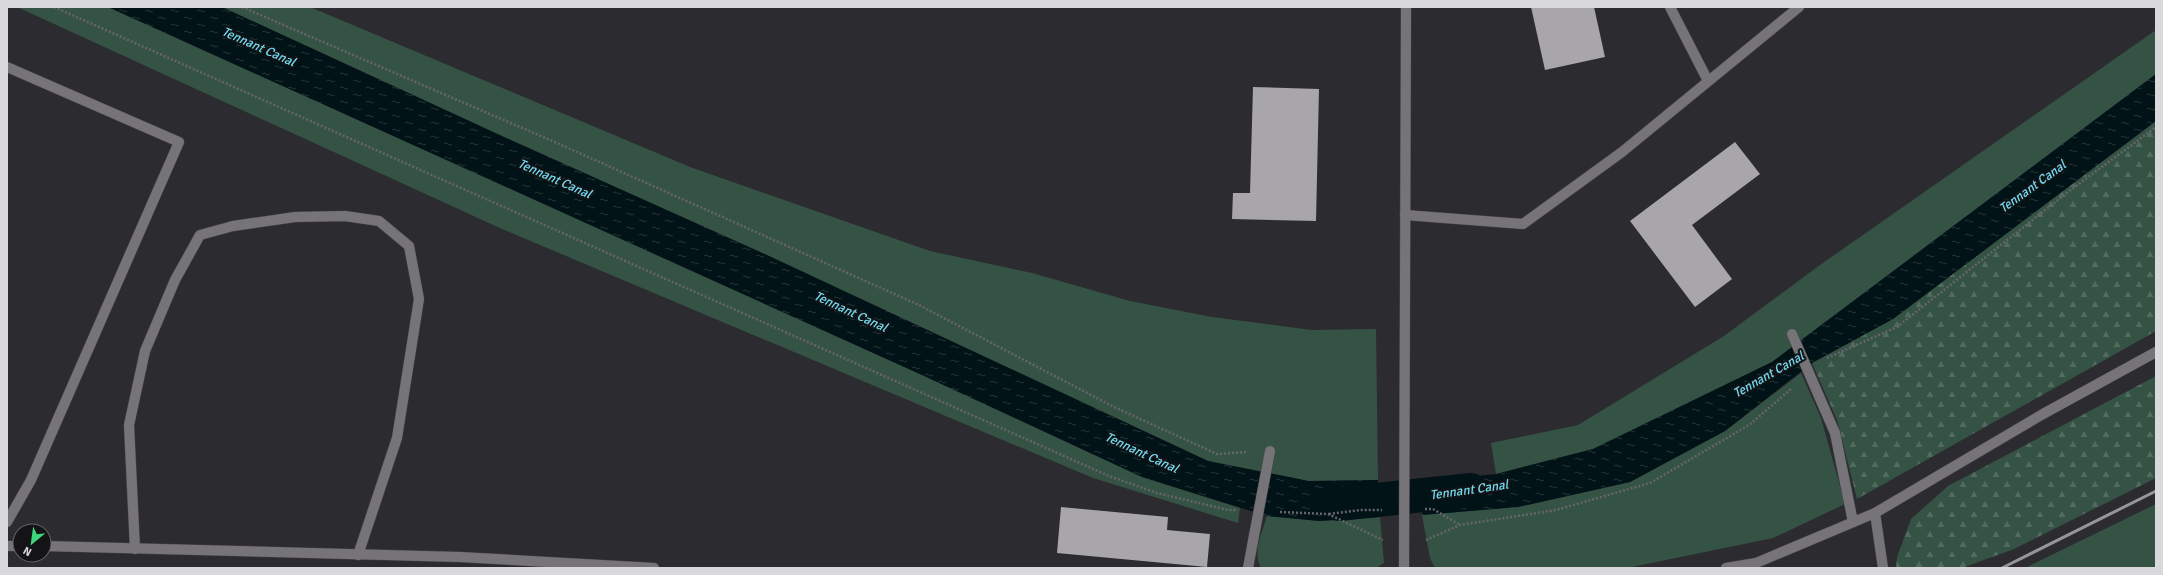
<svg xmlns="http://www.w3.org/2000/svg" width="2163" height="575" font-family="Signika,sans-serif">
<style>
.green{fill:#345345}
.forest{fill:url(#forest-firs)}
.water{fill:url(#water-ripples)}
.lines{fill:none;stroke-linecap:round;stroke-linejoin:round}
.canal{stroke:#011317;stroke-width:34}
.building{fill:#a8a5ab}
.service-casing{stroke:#48464a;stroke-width:11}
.minor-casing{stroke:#48464a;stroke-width:11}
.path{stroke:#666569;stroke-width:2.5;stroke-dasharray:2 2;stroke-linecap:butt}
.service{stroke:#767479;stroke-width:10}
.minor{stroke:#767479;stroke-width:10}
.rail{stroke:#969598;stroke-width:3}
.service-bridge-casing{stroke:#48464a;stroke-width:11;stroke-linecap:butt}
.service-bridge{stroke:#767479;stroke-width:10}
.labels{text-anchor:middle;stroke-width:4;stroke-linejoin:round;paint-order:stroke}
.water-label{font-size:13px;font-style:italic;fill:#71daef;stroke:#141416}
</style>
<defs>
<pattern id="forest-firs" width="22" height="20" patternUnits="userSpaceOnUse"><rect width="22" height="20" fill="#345345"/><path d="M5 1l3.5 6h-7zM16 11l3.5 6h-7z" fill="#516b5f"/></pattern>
<pattern id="water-ripples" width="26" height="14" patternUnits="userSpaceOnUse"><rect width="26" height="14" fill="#011317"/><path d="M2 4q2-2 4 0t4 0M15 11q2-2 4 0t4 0" fill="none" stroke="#253538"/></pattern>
</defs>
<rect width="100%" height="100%" fill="#2c2b2f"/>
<g class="green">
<polygon points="17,7 108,7 922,375 1142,477 1240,508 1238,523 1093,478 502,229"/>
<polygon points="222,7 310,7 690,167 930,251 1032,273 1130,301 1212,317 1312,330 1376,329 1378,480 1309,481 1208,461 769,256 504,137"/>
<polygon points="2156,30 2156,74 1772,362 1593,449 1496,474 1491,443 1578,425 1724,336 1820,265"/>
<polygon points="1801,373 1821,418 1845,504 1773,538 1627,568 1435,568 1430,558 1422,515 1518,507 1630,482 1725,431"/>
<polygon points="2156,504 2156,568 2025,568"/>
<path d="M 1267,516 L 1319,521 L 1380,517 L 1384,563 L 1376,568 L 1261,568 C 1252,551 1262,533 1267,516 Z"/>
</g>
<g class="forest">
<polygon points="2156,121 2156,331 1857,499 1837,420 1812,363 1893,319"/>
<polygon points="2156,376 2156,478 2014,549 1962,568 1896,568 1897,557 1911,519 1948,486"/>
</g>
<g class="water">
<polygon points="108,7 222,7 504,137 769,256 1208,461 1309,481 1378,480 1380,517 1319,521 1267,516 1142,477 922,375"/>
<polygon points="2156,74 2156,121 1893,319 1812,363 1725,431 1630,482 1518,507 1422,515 1428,481 1496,474 1593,449 1772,362"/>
</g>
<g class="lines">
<polyline class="canal" points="1332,503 1339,504 1471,490"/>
</g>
<g class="building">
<polygon points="1531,7 1594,7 1605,57 1545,70"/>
<polygon points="1253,87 1319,89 1316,221 1232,219 1233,193 1250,193"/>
<polygon points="1735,142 1760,174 1692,225 1732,279 1695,307 1630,221"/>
<polygon points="1061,507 1168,517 1167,530 1210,534 1207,567 1057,553"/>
</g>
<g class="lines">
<defs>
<g id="service">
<polyline points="1670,7 1708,81"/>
<polyline points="7,67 179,142 31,480 7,522"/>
<polyline points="1835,433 1853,522"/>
<polyline points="135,549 129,425 145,351 175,280 200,235 233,226 295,217 345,216 379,221 409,246 419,299 397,438 358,555"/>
<polyline points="1248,568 1253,541"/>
</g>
<g id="minor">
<polyline points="1405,215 1523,224 1622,152 1799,7"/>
<polyline points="1875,513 1883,568"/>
<polyline points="7,546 20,546"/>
<polyline points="44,546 460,557 654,568"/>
<polyline points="1404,568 1406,7"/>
<polyline points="1726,568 1756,563 1875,513 2043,414 2156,352"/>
</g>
</defs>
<use href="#service" class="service-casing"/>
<use href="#minor" class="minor-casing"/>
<g class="path">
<polyline points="54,7 1109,476 1157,493 1228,510 1237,510"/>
<polyline points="242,7 557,143 919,305 1114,407 1217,454 1247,452"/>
<polyline points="1827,358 1897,327 2068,192 2156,127"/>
<polyline points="1425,509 1433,509 1460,525"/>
<polyline points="1280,512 1328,514 1383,540"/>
<polyline points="1329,514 1360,510 1382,510"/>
<polyline points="1426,540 1460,525 1556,510 1650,483 1749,425 1791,389"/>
</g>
<use href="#service" class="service"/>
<use href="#minor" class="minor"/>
<polyline class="rail" points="2002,568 2156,491"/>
<defs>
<g id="service-bridge">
<polyline points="1792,334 1835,433"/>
<polyline points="1253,541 1270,451"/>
</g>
</defs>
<use href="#service-bridge" class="service-bridge-casing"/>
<use href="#service-bridge" class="service-bridge"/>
</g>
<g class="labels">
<g class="water-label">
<text transform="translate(259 46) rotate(24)" y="5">Tennant Canal</text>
<text transform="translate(555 178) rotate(24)" y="5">Tennant Canal</text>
<text transform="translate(2032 186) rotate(-36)" y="5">Tennant Canal</text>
<text transform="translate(851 311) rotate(25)" y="5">Tennant Canal</text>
<text transform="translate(1768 374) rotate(-30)" y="5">Tennant Canal</text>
<text transform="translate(1142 452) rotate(25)" y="5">Tennant Canal</text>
<text transform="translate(1469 489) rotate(-8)" y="5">Tennant Canal</text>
</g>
</g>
<rect width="2163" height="575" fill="none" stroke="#d9d8da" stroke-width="16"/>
<g transform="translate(32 543) rotate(209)"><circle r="19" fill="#141416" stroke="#636264"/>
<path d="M0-3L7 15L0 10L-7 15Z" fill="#3dd77e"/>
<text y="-6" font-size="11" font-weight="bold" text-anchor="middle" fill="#d9d8da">N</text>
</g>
</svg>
